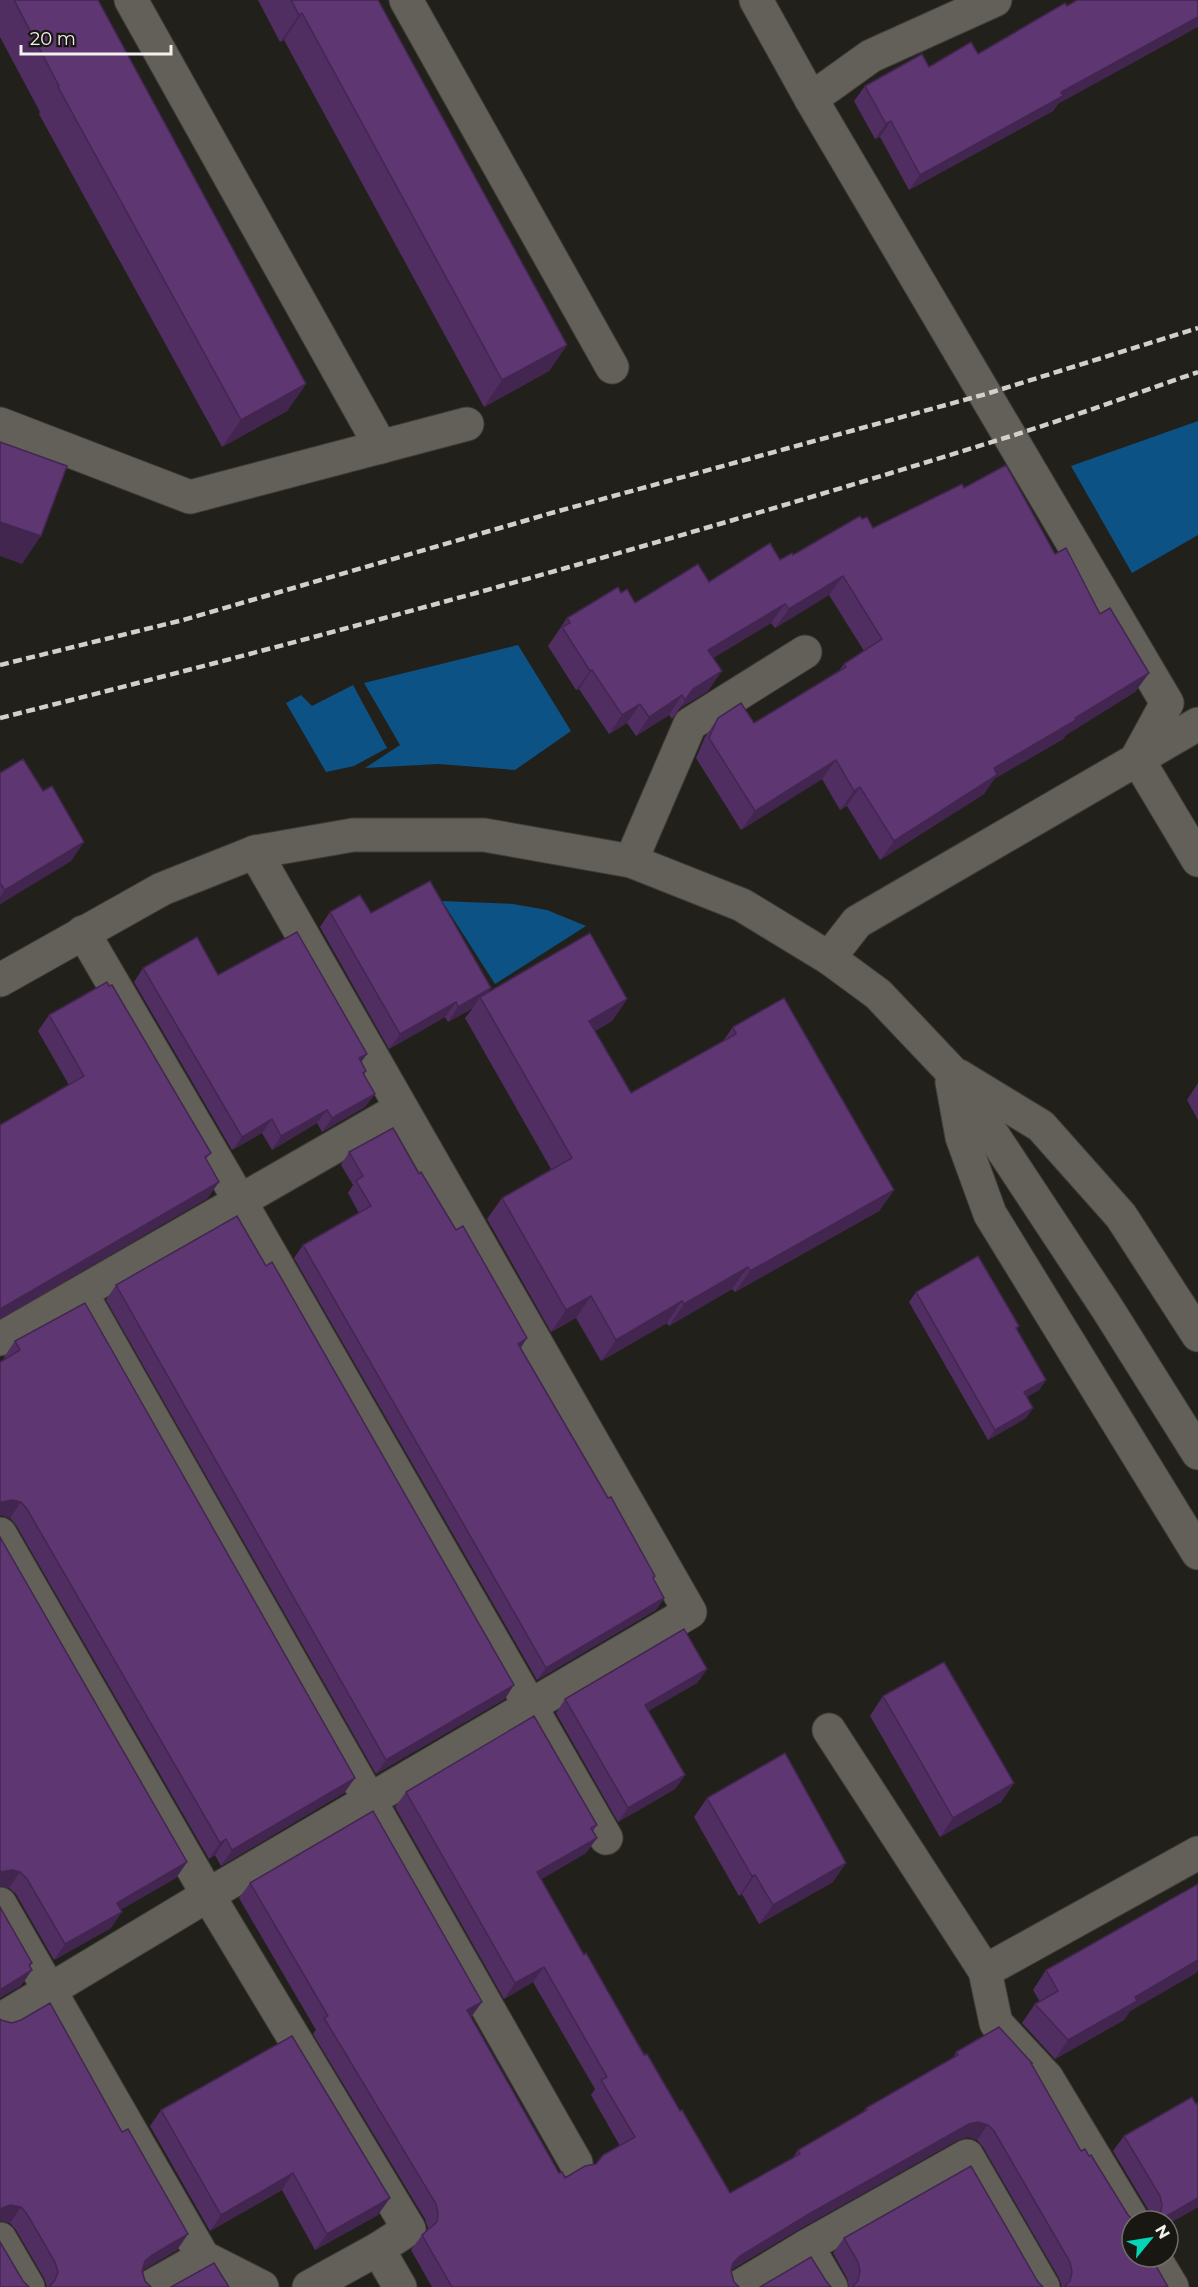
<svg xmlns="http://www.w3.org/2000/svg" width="1198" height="2287" font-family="Montserrat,sans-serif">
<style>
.water{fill:#0d5285}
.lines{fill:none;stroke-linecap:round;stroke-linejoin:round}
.minor-casing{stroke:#3f3d39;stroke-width:35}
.minor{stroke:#626059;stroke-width:33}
.rail{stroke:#d2d0cc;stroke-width:4.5;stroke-dasharray:9 4.5;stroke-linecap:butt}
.wall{fill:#512e62}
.shaded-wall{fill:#422650}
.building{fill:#5e3672;stroke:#422650;stroke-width:1.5}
</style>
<rect width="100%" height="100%" fill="#22201b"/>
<g class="water">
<polygon points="1198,421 1198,535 1132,573 1071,466"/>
<polygon points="518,645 571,731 515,770 438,764 365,768 400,745 364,683"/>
<polygon points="353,685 387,748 354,766 326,772 286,703 301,695 312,706"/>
<polygon points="442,901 513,904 547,910 586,926 495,984"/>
</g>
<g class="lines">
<defs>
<g id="minor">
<polyline points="131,0 381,447"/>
<polyline points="406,0 612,367"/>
<polyline points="756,0 811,99 1167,703 1137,758 1198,860"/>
<polyline points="811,99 871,56 995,0"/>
<polyline points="0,424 190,497 467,424"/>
<polyline points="631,861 690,724 805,652"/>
<polyline points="83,932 240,1201 606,1838"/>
<polyline points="829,958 857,922 1198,724"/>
<polyline points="0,980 162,889 255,852 353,835 484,835 631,861 742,905 829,958 878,994 950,1070 1107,1308 1198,1453"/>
<polyline points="959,1076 1041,1126 1121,1216 1198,1335"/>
<polyline points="952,1082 962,1137 990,1214 1198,1553"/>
<polyline points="81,1293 576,2163"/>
<polyline points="0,1339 400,1109"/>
<polyline points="0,1534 208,1895 409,2229 378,2249 309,2287"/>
<polyline points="829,1730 985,1971 996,2023 1047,2078 1133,2221"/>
<polyline points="0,1904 203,2257"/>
<polyline points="985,1971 1198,1853"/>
<polyline points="0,2020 208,1895 690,1612 255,852"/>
<polyline points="0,2239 28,2287"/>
<polyline points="807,2246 831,2287"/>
<polyline points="378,2249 400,2287"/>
<polyline points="1154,2257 1172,2287"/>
<polyline points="150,2287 203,2257 262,2287"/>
<polyline points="739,2287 807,2246 967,2156 1043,2287"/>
</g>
</defs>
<use href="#minor" class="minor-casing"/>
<use href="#minor" class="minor"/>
<g class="rail">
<polyline points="0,665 183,620 555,512 986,394 1198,328"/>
<path d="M 0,718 C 339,633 675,541 1008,437 C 1072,417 1135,394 1198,372"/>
</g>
</g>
<g class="wall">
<polygon points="0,0 98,0 306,384 287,411 222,447 39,114 40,112 0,37"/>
<polygon points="258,0 378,0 567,345 549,371 484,407 284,40 280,42"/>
<polygon points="978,54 1058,104 1053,111 909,190 880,137 875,139 854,101 865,86"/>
<polygon points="964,488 1055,554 1100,614 1149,673 1135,692 1066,735 1063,739 994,779 984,794 880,860 847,806 840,810 822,779 741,830 696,758 705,737 718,718 754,723 838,672 844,664 864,651 829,595 775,628 771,623 713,658 708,691 680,708 672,719 669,715 636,736 627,723 609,734 579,689 576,690 548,646 567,618 621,593 635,603 709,582 793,555 862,519 873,528"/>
<polygon points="0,773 71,861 0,904"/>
<polygon points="330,912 371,913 491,988 488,992 627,999 612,1021 595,1031 631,1093 723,1041 733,1027 894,1190 879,1211 735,1292 732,1289 669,1326 667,1323 601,1361 576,1318 551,1332 487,1219 502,1198 551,1169 465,1018 473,1008 448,1022 445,1017 389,1049 320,927"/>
<polygon points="143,968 218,975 367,1054 361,1062 366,1071 364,1075 375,1094 365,1107 322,1132 317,1123 272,1150 262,1133 232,1150 134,982"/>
<polygon points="49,1015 211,1153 206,1159 208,1198 0,1319 0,1125 69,1085 38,1031"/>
<polygon points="1198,1083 1198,1120 1187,1100"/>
<polygon points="349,1152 521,1348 608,1498 655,1576 653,1579 664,1598 656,1610 537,1680 294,1258 303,1245 359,1213 348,1193 353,1185 341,1165"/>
<polygon points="116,1285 505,1699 376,1774 106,1300"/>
<polygon points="916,1292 1019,1326 1017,1329 1046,1380 1039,1390 1027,1397 1033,1408 1026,1418 988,1440 909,1302"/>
<polygon points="15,1341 355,1778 344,1793 221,1866 215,1855 209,1859 16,1525 10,1518 0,1515 5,1359 4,1357"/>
<polygon points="0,1537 187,1862 176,1878 120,1910 111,1928 54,1960 16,1894 9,1888 0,1886"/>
<polygon points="707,1669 697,1683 648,1711 685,1775 675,1789 618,1822 556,1713 565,1699"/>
<polygon points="883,1696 1014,1783 1001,1802 940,1837 870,1716"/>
<polygon points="406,1792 597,1825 593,1831 597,1838 586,1853 541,1879 584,1955 730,2193 792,2159 798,2150 862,2113 866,2108 953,2058 956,2052 1032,2063 1031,2064 1132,2257 1168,2287 1062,2287 1059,2278 983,2147 977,2140 968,2137 958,2140 798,2230 731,2270 731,2271 734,2282 739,2287 432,2287 411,2250 422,2235 427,2230 428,2228 425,2219 313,2034 316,2030 239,1898 250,1883 482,2002 471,2017 559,2173 565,2178 596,2164 620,2146 591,2095 595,2089 533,1982 504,1999 395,1807"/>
<polygon points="707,1798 833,1882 759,1924 742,1894 739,1896 694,1817"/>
<polygon points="1198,1884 1198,1970 1196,1973 1130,2011 1124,2020 1055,2059 1022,2023 1035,2004 1040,2002 1033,1990 1046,1970"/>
<polygon points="0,2019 122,2132 188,2234 177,2250 143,2270 145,2281 151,2287 47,2287 44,2278 16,2230 10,2223 0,2221"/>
<polygon points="1198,2103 1198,2207 1168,2224 1168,2221 1151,2221 1149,2211 1113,2151 1124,2136"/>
<polygon points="161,2110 378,2215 315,2250 282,2190 210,2231 150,2126"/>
<polygon points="844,2238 1038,2282 1043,2287 849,2287 847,2278 833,2253"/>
</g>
<g class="shaded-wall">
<polygon points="302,13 284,40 280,42 299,15"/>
<polygon points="1198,17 1198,27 1058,104 1053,111 909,190 920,175 1061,92"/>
<polygon points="891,121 880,137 875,139 886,124"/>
<polygon points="567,345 549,371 484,407 502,380"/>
<polygon points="306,384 287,411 222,447 241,420"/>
<polygon points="0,522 41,536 22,564 0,556"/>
<polygon points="843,576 829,595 775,628 789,609"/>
<polygon points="785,604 771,623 695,669 708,650"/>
<polygon points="592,670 579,689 576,690 590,671"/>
<polygon points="722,671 708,691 680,708 672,719 693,689"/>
<polygon points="1149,673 1135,692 1066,735 1063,739 994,779 984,794 880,860 894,841 994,768"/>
<polygon points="682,695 669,715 636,736 649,717"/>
<polygon points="640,704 627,723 609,734 622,715"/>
<polygon points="836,760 822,779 741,830 755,811"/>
<polygon points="860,787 847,806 840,810 854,791"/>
<polygon points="84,842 71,861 0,904 0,897 5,890"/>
<polygon points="491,988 482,1000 480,997 473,1008 448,1022 458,1007"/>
<polygon points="627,999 612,1021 574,1043 589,1021"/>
<polygon points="456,1002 445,1017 389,1049 400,1034"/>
<polygon points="367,1054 357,1068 359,1058"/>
<polygon points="375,1094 365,1107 322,1132 332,1118"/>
<polygon points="327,1110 317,1123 272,1150 281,1136"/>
<polygon points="272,1119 262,1133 232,1150 242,1137"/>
<polygon points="219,1182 208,1198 0,1319 0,1309"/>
<polygon points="894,1190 879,1211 735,1292 750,1271"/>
<polygon points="748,1267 732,1289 669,1326 684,1304"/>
<polygon points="591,1296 576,1318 551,1332 566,1310"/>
<polygon points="682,1301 667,1323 601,1361 616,1340"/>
<polygon points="527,1338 519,1351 518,1344"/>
<polygon points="1046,1380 1039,1390 1017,1402 1024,1392"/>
<polygon points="1033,1408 1026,1418 988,1440 995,1430"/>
<polygon points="12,1500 21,1502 10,1518 0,1515 0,1504 2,1502"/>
<polygon points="664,1598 656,1610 537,1680 546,1668"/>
<polygon points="707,1669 697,1683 635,1719 645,1705"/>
<polygon points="514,1685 505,1699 376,1774 386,1760"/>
<polygon points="685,1775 675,1789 618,1822 628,1808"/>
<polygon points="355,1778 344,1793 221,1866 232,1850"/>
<polygon points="1014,1783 1001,1802 940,1837 953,1818"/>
<polygon points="597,1838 586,1853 527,1888 537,1872"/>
<polygon points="226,1839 215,1855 209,1859 220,1843"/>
<polygon points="187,1862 176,1878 106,1918 117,1903"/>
<polygon points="846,1863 833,1882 759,1924 773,1905"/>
<polygon points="12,1870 20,1872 9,1888 0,1886 0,1874 1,1872"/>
<polygon points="755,1875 742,1894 739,1896 752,1876"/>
<polygon points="122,1912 111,1928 54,1960 65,1944"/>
<polygon points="1198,1960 1198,1970 1196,1973 1130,2011 1124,2020 1055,2059 1068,2040 1135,1997"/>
<polygon points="32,1963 24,1975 32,1970 21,1986 0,1998 0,1990 29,1965"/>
<polygon points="544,1967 533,1982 504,1999 515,1983"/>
<polygon points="482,2002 471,2017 456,2026 467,2010"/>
<polygon points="978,2122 988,2125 977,2140 968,2137 958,2140 798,2230 729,2271 733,2263 740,2256 809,2214 969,2124"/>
<polygon points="293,2173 282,2190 210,2231 221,2215"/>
<polygon points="390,2198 378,2215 315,2250 327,2234"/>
<polygon points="1198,2198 1198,2207 1168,2224 1168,2221 1158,2221"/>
<polygon points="10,2205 21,2207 10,2223 0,2221 0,2209"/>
<polygon points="188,2234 177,2250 141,2271 145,2261 152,2255"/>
</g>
<g class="building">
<polygon points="14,0 98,0 306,384 241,420 58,87 59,86"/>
<polygon points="291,0 378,0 567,345 502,380 302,13 299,15"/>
<polygon points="1077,0 1198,0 1198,17 1061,92 1063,96 920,175 891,121 886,124 865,86 922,54 929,67 971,42 978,54 1065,3 1067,6"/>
<polygon points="0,442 67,466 41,536 0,522"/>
<polygon points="1006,465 1055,554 1066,548 1100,614 1110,608 1149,673 1075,718 1076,720 994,768 997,775 894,841 860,787 854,791 836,760 755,811 709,738 718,718 741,703 754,723 846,667 844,664 882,639 843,576 789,609 785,604 708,650 722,671 693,689 685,700 682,695 649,717 640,704 622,715 592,670 590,671 562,627 570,623 567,618 618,587 621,593 627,589 635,603 698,564 709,582 770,543 780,560 792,553 793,555 860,516 862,519 867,517 873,528 962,484 964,488"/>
<polygon points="23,759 43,791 52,786 84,842 5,890 0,883 0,773"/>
<polygon points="430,881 491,988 458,1007 456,1002 400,1034 330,912 360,895 371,913"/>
<polygon points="297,932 367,1054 359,1058 366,1071 363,1073 375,1094 332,1118 327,1110 281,1136 272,1119 242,1137 143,968 197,937 218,975"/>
<polygon points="590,933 627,999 589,1021 631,1093 736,1034 733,1027 784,998 894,1190 750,1271 748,1267 684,1304 682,1301 616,1340 591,1296 566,1310 502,1198 572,1158 480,997"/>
<polygon points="107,982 109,986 112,985 211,1153 205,1157 219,1182 0,1309 0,1125 84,1076 49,1015"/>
<polygon points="393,1128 419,1174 421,1172 456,1230 463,1226 527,1338 518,1344 608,1498 611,1497 655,1576 653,1578 664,1598 546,1668 303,1245 371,1206 356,1181 363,1176 349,1152"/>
<polygon points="237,1216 266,1266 272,1262 514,1685 386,1760 116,1285"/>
<polygon points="978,1256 1019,1326 1016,1328 1046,1380 1024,1392 1033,1408 995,1430 916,1292"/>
<polygon points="85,1303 355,1778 232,1850 226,1839 220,1843 27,1509 21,1502 12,1500 2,1502 0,1504 0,1362 20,1350 15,1341"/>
<polygon points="0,1537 187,1862 117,1903 122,1912 65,1944 27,1879 20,1872 12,1870 1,1872 0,1874"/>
<polygon points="684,1629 707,1669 645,1705 685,1775 628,1808 565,1699"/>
<polygon points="944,1662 1014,1783 953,1818 883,1696"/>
<polygon points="534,1716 597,1825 591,1828 597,1838 537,1872 584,1955 586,1953 644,2055 647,2054 680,2111 682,2110 730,2193 800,2154 798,2150 867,2110 866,2108 958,2055 956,2052 999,2027 1032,2063 1031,2063 1081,2151 1085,2149 1089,2156 1091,2155 1128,2215 1134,2221 1132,2221 1132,2257 1151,2257 1168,2287 1064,2287 1070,2281 1072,2272 1070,2262 994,2131 988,2125 978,2122 969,2124 809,2214 740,2256 733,2263 731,2271 734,2282 739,2287 452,2287 422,2235 437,2222 438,2213 436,2204 324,2018 328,2016 250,1883 373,1811 482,2002 467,2010 559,2173 562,2172 565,2178 585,2166 596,2164 603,2155 635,2137 601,2080 607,2077 544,1967 515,1983 406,1792"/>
<polygon points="785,1753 846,1863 773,1905 755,1875 752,1876 707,1798"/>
<polygon points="1198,1884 1198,1960 1135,1997 1137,2001 1068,2040 1035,2004 1058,1991 1046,1970"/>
<polygon points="0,1907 32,1963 29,1965 32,1970 0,1990"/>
<polygon points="50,2003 122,2132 128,2129 188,2234 152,2255 145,2261 142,2271 145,2281 151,2287 49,2287 55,2280 58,2272 55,2262 27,2214 21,2207 10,2205 0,2209 0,2019 1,2020 12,2023 21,2020"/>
<polygon points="292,2036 390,2198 327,2234 293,2173 221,2215 161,2110"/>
<polygon points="1192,2097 1196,2104 1198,2103 1198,2198 1158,2221 1154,2221 1160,2215 1162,2205 1160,2196 1124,2136"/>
<polygon points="971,2166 1038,2282 1043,2287 852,2287 858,2281 860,2271 858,2262 844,2238"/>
<polygon points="0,2242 23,2281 29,2287 0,2287"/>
<polygon points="811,2257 826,2281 831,2287 760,2287"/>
<polygon points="214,2263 229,2287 171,2287"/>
</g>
<g transform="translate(1150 2239) rotate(60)"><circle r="28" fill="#191711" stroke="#706e69" stroke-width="1.5"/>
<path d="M0-4.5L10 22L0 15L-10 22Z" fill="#05d5b6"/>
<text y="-9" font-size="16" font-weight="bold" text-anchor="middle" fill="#f2f1ed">N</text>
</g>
<path d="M21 45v9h150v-9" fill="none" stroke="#f2f1ed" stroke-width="3"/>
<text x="30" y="45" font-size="18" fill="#f2f1ed" stroke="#191711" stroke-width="4.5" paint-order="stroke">20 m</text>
</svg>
